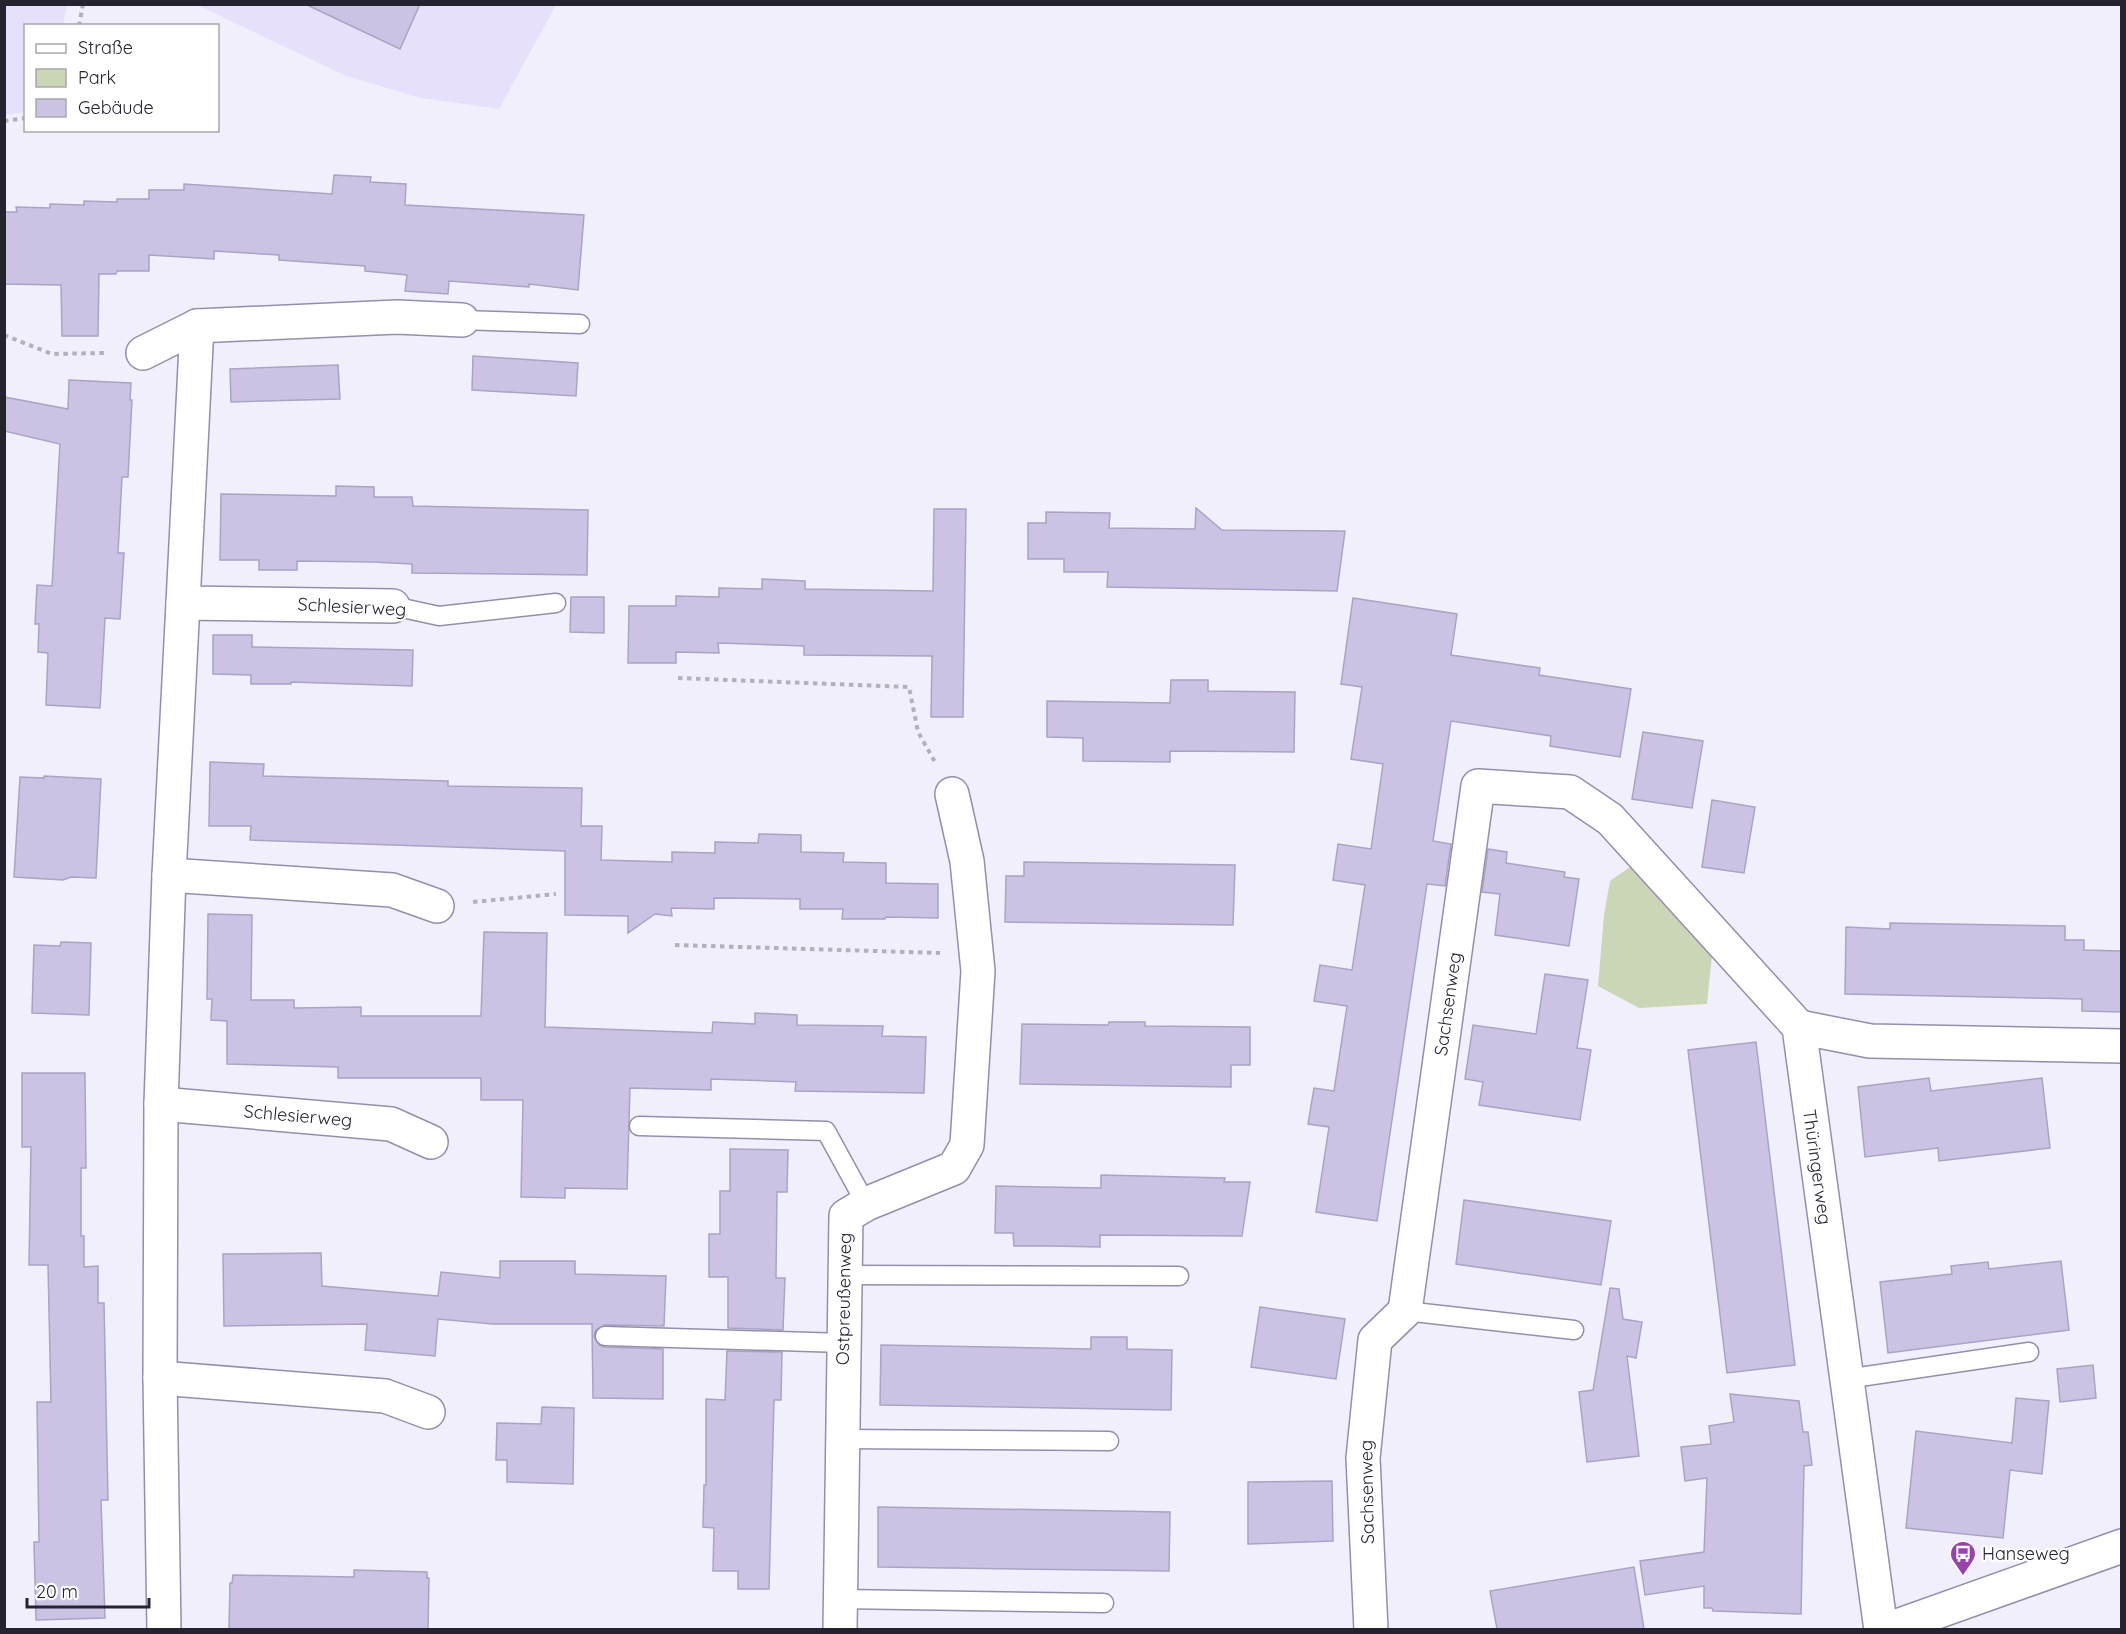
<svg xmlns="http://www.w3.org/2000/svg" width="2126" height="1634" font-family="Quicksand,sans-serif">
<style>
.built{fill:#e7e0fa}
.green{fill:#cad6b6}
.building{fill:#cbc2e4;stroke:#aba3c4;stroke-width:1.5}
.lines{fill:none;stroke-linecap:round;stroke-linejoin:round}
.service-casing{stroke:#968dad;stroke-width:21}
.minor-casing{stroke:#968dad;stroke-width:36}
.path{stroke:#b3b0bd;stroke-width:4;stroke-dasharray:4.5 4.5;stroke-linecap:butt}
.service{stroke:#fff;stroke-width:18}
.minor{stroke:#fff;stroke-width:33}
.labels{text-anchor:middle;stroke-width:4.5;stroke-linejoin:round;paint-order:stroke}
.street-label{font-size:18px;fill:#262330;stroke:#fff}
.poi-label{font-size:18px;fill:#262330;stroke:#fff;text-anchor:start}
</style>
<rect width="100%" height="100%" fill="#f2effd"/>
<g class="built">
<polygon points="5,4 67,5 63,25 26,26 25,112 5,115"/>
<polygon points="197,5 556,5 499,109 421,98 346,76"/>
</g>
<polygon class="green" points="1630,867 1712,955 1707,1004 1639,1008 1598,986 1604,915 1610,881"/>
<g class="building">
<polygon points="305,4 420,4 400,49"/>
<polygon points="334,175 371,177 370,182 406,184 405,205 584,215 578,290 529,284 529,287 449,281 448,294 405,291 407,275 365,271 365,266 279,260 279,255 214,251 214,259 149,255 149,271 117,271 116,274 99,274 98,336 62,336 61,285 4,284 4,212 17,212 16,207 50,208 50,204 84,205 84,201 117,202 117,199 149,199 149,190 184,190 184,184 332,194"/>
<polygon points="473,356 578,363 576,396 472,390"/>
<polygon points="338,365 340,399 231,402 230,369"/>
<polygon points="69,380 131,383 130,400 132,400 128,477 122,477 118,553 124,553 120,619 105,618 100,708 46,705 48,653 38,652 39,624 35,624 37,585 52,586 60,444 4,431 4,397 68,409"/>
<polygon points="336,486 374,487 374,497 412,497 413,506 588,510 587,575 412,573 412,564 373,562 297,561 297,570 259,570 259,560 220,560 221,494 336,496"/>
<polygon points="1196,508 1222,530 1345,531 1337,591 1107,587 1108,572 1064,572 1064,559 1028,559 1028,523 1046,523 1046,512 1110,513 1109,528 1195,529"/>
<polygon points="934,509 966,509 963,717 931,717 932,656 804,655 804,646 718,643 719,653 676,652 676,663 628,663 629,606 676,606 676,596 719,597 719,588 762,589 762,579 805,581 805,589 933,591"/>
<polygon points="571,597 604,597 604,633 570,632"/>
<polygon points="1353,598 1457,614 1451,655 1540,668 1539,675 1631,689 1620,757 1550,746 1551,736 1451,721 1433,841 1451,844 1445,886 1427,884 1377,1221 1316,1212 1329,1127 1308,1124 1314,1088 1334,1091 1347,1006 1314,1001 1320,965 1352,970 1365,885 1333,880 1338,844 1371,849 1383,764 1351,759 1362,687 1341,684"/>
<polygon points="213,635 252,635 252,647 413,650 412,686 291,682 291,684 251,684 251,675 213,674"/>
<polygon points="1171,680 1208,680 1208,691 1295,692 1294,752 1170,751 1170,762 1083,761 1083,738 1047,737 1047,701 1170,703"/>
<polygon points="1643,732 1703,741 1692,808 1632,799"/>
<polygon points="210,762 264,764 263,776 448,781 448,786 582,788 581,826 602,826 601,860 672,862 672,852 715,853 715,842 758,843 759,834 801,835 801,852 844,853 843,862 886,863 886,883 938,884 938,918 886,917 885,919 842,919 843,909 800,909 800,899 714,898 714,909 671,908 672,916 655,914 628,933 628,916 565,915 565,851 250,840 251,826 209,826"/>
<polygon points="44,776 101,779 96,878 71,877 63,880 14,877 20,777 44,778"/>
<polygon points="1712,800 1755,807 1744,873 1702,867"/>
<polygon points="1488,849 1507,852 1506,863 1565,872 1564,877 1579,879 1569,946 1495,935 1500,894 1482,892"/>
<polygon points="1024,862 1235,865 1233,925 1005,922 1006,876 1024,876"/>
<polygon points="208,914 252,915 251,1000 294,1000 294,1008 361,1007 361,1016 481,1016 484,932 547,933 545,1027 712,1033 713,1022 755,1024 755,1013 797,1015 797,1025 883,1026 882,1036 926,1037 924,1093 795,1091 796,1082 711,1079 711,1090 630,1088 627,1189 565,1188 565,1198 521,1197 523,1100 481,1100 481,1078 338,1078 338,1067 227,1064 227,1021 211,1020 212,999 207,999"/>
<polygon points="1890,923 2065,926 2065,940 2084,940 2084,950 2121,951 2121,1012 2082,1011 2082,999 1845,994 1846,927 1890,929"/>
<polygon points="61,942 91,943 89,1015 32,1013 34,945 60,946"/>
<polygon points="1545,974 1588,980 1577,1048 1591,1050 1580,1120 1479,1105 1483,1082 1465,1079 1473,1025 1536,1034"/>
<polygon points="1109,1022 1145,1022 1145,1026 1250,1027 1250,1065 1231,1065 1231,1087 1020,1084 1022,1024 1108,1025"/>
<polygon points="1756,1042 1795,1365 1727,1373 1688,1050"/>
<polygon points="22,1073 85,1073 86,1168 81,1168 81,1236 84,1236 84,1267 98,1266 98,1303 104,1303 108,1500 101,1500 105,1618 36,1620 34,1542 39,1542 37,1402 51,1402 48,1265 29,1265 31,1147 22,1147"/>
<polygon points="1929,1078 1931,1091 2042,1078 2050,1148 1939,1161 1938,1148 1865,1157 1858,1087"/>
<polygon points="730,1149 788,1150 787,1192 777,1192 776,1278 785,1278 783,1330 728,1328 728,1277 709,1277 709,1234 720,1234 720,1191 730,1191"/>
<polygon points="1101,1175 1225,1178 1224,1182 1250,1182 1242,1236 1100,1235 1100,1247 1050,1246 1014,1246 1013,1233 995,1233 996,1186 1101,1188"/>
<polygon points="1464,1200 1611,1221 1601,1285 1456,1264"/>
<polygon points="321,1253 322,1286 438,1296 441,1272 500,1278 500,1261 575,1261 575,1274 666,1276 664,1326 605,1325 596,1330 594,1336 599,1345 604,1347 663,1349 663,1399 593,1398 592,1324 493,1324 438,1319 435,1356 365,1350 367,1324 224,1326 223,1254"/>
<polygon points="2061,1261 2069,1330 1888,1353 1880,1282 1952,1274 1951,1266 1988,1262 1989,1269"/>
<polygon points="1610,1288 1619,1289 1623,1319 1642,1322 1636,1358 1627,1356 1639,1456 1587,1462 1579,1392 1593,1390"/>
<polygon points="1260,1307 1345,1319 1336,1379 1251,1367"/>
<polygon points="1091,1337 1127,1337 1127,1349 1172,1350 1171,1410 880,1405 881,1345 1091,1349"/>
<polygon points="727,1351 782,1352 781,1400 774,1400 769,1589 738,1589 738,1571 713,1571 714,1528 703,1527 704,1485 706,1485 706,1399 725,1400"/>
<polygon points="2093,1365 2096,1398 2060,1402 2057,1369"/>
<polygon points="1730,1394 1799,1401 1803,1432 1808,1432 1812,1465 1804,1466 1801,1614 1713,1611 1712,1608 1704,1608 1704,1586 1645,1595 1640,1561 1704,1552 1707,1478 1685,1481 1681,1447 1711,1444 1709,1426 1734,1422"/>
<polygon points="2016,1398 2049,1401 2042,1474 2010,1470 2003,1538 1906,1528 1916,1431 2012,1443"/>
<polygon points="542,1407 574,1408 573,1484 507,1482 507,1460 496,1460 497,1423 541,1424"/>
<polygon points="1332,1481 1333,1541 1248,1544 1248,1482"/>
<polygon points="878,1507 1170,1512 1169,1571 878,1567"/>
<polygon points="1634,1567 1644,1629 1497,1629 1490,1591"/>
<polygon points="354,1570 427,1572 427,1578 429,1578 428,1629 229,1629 230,1583 232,1583 233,1575 354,1577"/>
</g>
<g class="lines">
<defs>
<g id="service">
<polyline points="462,320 580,324"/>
<polyline points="393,606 439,616 556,603"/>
<polyline points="639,1126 826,1131 866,1204"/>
<polyline points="845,1275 1179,1276"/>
<polyline points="1405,1311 1574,1330"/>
<polyline points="605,1336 844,1343"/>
<polyline points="1846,1379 2029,1352"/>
<polyline points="843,1439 1109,1441"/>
<polyline points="840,1599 1104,1603"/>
</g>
<g id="minor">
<polyline points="143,353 197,326"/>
<polyline points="183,603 197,326 397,317 462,320"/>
<polyline points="169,875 183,603 393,606"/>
<polyline points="161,1104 391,1124 431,1142"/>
<polyline points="160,1378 161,1104 169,875 392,890 437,906"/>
<polyline points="164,1630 160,1378 385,1396 428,1412"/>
<polyline points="840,1630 846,1216 866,1204 954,1168 967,1145 978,971 967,861 952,794"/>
<polyline points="1371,1630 1363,1458 1375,1340 1405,1311 1478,786 1570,792 1610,819 1799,1027"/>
<polyline points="1881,1630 1799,1027 1870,1041 2122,1046"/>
<polyline points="1886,1630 2122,1546"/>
</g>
</defs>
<use href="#service" class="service-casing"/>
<use href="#minor" class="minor-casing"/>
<g class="path">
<polyline points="79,26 83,4"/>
<polyline points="4,121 26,118"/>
<polyline points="4,335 52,354 105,353"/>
<polyline points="678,678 909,687 918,732 935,762"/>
<polyline points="473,902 556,894"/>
<polyline points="675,945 940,953"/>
</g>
<use href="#service" class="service"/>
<use href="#minor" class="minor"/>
</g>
<defs>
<symbol id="bus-pin" viewBox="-11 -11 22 30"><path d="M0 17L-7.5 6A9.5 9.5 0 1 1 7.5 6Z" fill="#9942ae" stroke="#fff"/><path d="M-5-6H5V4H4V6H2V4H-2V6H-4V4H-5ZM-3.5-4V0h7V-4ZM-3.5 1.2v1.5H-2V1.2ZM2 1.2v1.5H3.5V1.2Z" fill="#fff"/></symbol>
</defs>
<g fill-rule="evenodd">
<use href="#bus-pin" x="1948" y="1539" width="30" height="40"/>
</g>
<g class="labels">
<g class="street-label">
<text transform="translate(352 607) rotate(3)" y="6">Schlesierweg</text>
<text transform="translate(1448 1004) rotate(-82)" y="6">Sachsenweg</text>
<text transform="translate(298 1116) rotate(5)" y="6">Schlesierweg</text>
<text transform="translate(1817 1167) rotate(82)" y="6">Thüringerweg</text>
<text transform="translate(844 1299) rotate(-89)" y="6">Ostpreußenweg</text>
<text transform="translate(1367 1492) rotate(-91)" y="6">Sachsenweg</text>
</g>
<g class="poi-label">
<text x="1982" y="1560">Hanseweg</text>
</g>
</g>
<rect width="2126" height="1634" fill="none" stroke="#262330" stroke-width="12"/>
<rect x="24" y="24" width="195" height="108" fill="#ffffff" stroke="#a8a7ac" stroke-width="1.5"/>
<rect x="36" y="44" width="30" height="9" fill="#ffffff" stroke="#a8a7ac" stroke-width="1.5"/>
<text x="78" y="54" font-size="18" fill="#262330">Straße</text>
<rect x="36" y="69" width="30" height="18" fill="#cad6b6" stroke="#a8a7ac" stroke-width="1.5"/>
<text x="78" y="84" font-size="18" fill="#262330">Park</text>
<rect x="36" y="99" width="30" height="18" fill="#cbc2e4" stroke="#a8a7ac" stroke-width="1.5"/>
<text x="78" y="114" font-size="18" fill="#262330">Gebäude</text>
<path d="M27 1598v9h122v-9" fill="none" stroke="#262330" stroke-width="3"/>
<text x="36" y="1598" font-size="18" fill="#262330" stroke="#ffffff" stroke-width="4.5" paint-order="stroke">20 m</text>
</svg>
